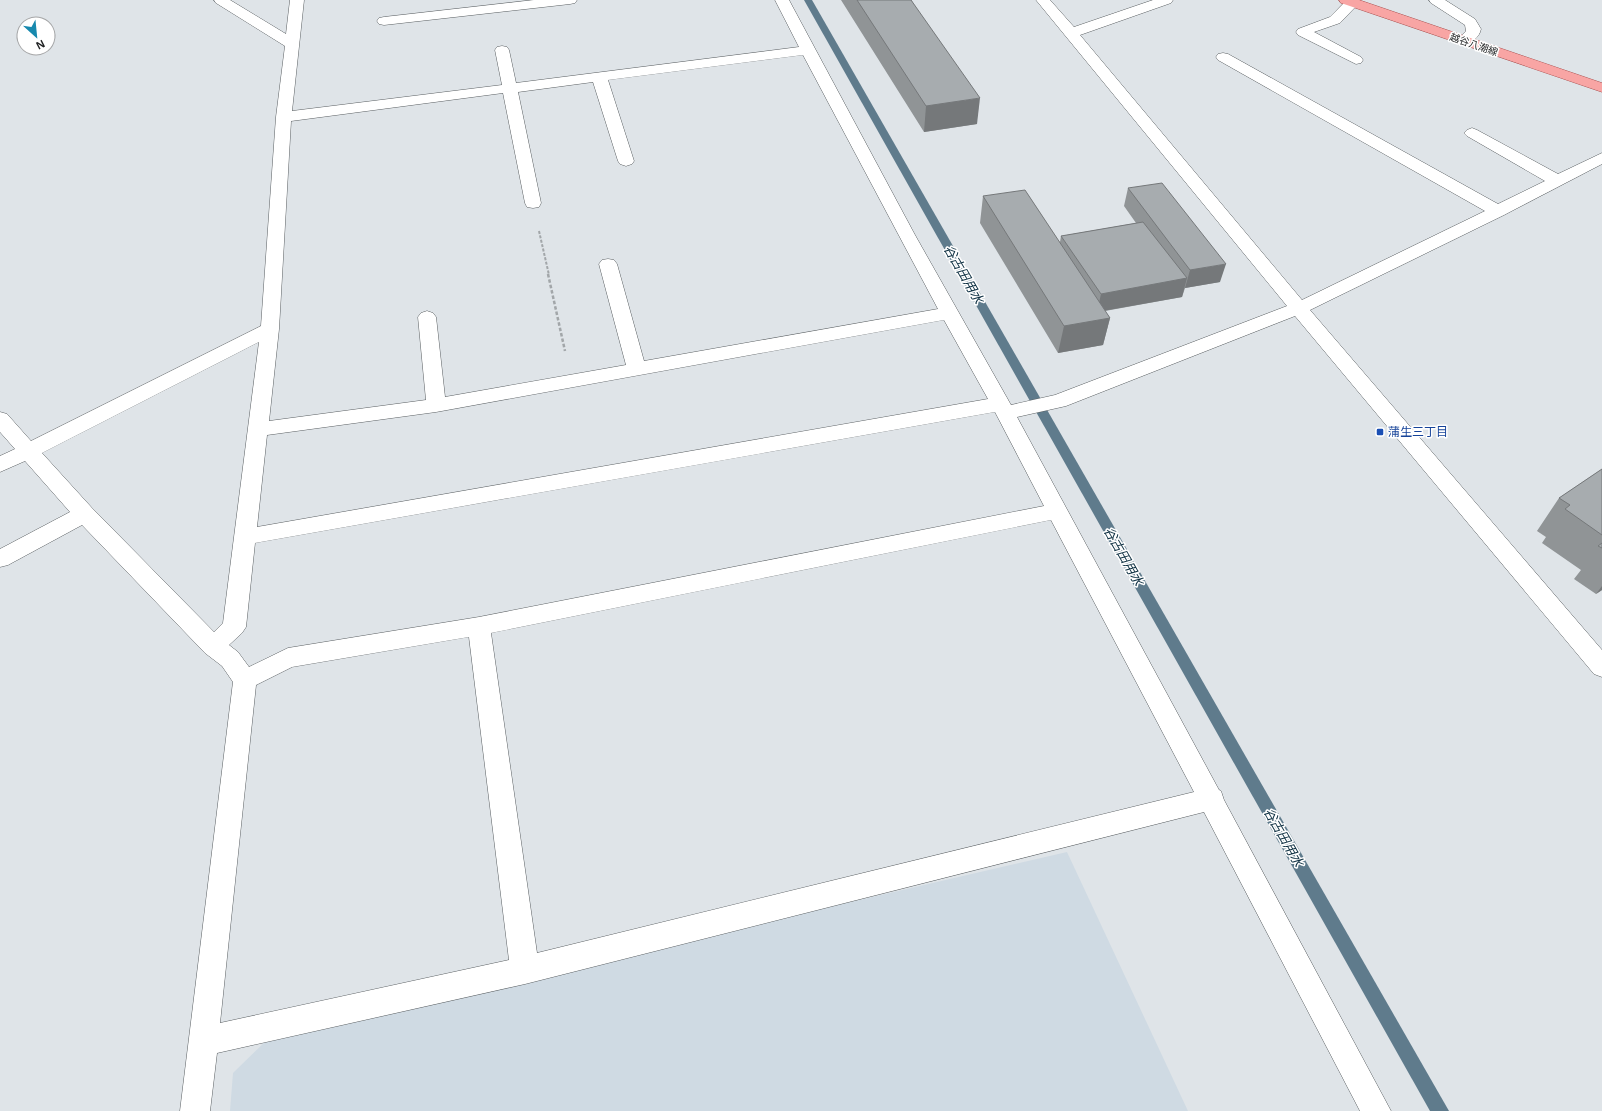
<svg xmlns="http://www.w3.org/2000/svg" width="1602" height="1111" font-family="Helvetica,'Noto Sans JP',sans-serif">
<style>
.built{fill:#cfdae3}
.lines{fill:none;stroke-linecap:round;stroke-linejoin:round}
.stream{fill:#5f7b8c;fill-rule:evenodd}
.minor-casing{stroke:#5a5f62;stroke-width:1}
.major-casing{stroke:#a9504f;stroke-width:1}
.path-far1{stroke:#a2a6a9;stroke-width:2;stroke-dasharray:3 1.5;stroke-linecap:butt}
.path{stroke:#a2a6a9;stroke-width:2.5;stroke-dasharray:3.5 2;stroke-linecap:butt}
.minor{fill:#fff;fill-rule:evenodd}
.major{fill:#f8a5a4;fill-rule:evenodd}
.wall{fill:#909496}
.shaded-wall{fill:#75787a}
.building{fill:#a7acaf;stroke:#75787a}
.transit-dot{fill:#1a4fb4;stroke:#fff;stroke-width:1.5}
.labels{text-anchor:middle;stroke-width:3;stroke-linejoin:round;paint-order:stroke}
.far-street-label{font-size:10px;fill:#1f2122;stroke:#fff}
.transit-label{font-size:12px;fill:#164399;stroke:#fff;text-anchor:start}
.water-label{font-size:13px;font-style:italic;fill:#0f3143;stroke:#fff}
</style>
<rect width="100%" height="100%" fill="#dfe4e8"/>
<polygon class="built" points="1067,852 1188,1111 230,1111 233,1073 271,1036"/>
<g class="lines">
<polygon class="stream" points="804,0 812,0 1449,1111 1430,1111"/>
<defs>
<g id="minor">
<path d="M 214,0 L 230,0 L 286,34 L 290,0 L 304,0 L 292,111 L 502,85 L 495,50 L 497,47 L 502,46 L 507,47 L 509,50 L 516,83 L 799,47 L 775,0 L 789,0 L 915,235 L 1011,405 L 1055,395 L 1287,306 L 1036,0 L 1050,0 L 1074,27 L 1153,0 L 1173,0 L 1171,3 L 1080,35 L 1302,300 L 1485,211 L 1218,60 L 1216,57 L 1218,54 L 1223,53 L 1228,54 L 1498,204 L 1545,181 L 1467,136 L 1464,133 L 1467,130 L 1472,128 L 1477,130 L 1558,174 L 1602,153 L 1602,164 L 1504,215 L 1310,310 L 1602,650 L 1602,677 L 1594,674 L 1295,316 L 1066,406 L 1017,417 L 1219,790 L 1221,791 L 1224,800 L 1391,1111 L 1360,1111 L 1204,812 L 525,984 L 217,1053 L 210,1111 L 180,1111 L 233,682 L 222,666 L 205,653 L 82,525 L 8,565 L 0,567 L 0,549 L 70,512 L 25,461 L 0,472 L 0,456 L 15,449 L 0,432 L 0,412 L 7,414 L 31,441 L 261,326 L 276,117 L 285,46 L 216,3 ZM 803,55 L 938,309 L 644,361 L 617,264 L 614,260 L 608,259 L 602,260 L 599,264 L 626,365 L 445,397 L 436,317 L 433,313 L 427,311 L 421,313 L 418,317 L 426,400 L 269,421 L 279,329 L 291,121 L 503,93 L 525,203 L 527,207 L 533,208 L 539,207 L 541,203 L 518,92 L 593,82 L 618,161 L 620,164 L 626,166 L 632,164 L 634,161 L 608,80 ZM 944,320 L 988,399 L 257,527 L 267,435 L 436,412 ZM 259,342 L 223,623 L 214,632 L 92,508 L 42,453 ZM 995,412 L 1044,506 L 479,617 L 288,648 L 249,667 L 238,652 L 229,645 L 242,633 L 246,627 L 255,543 ZM 1051,520 L 1194,792 L 537,953 L 491,633 ZM 469,637 L 509,960 L 220,1023 L 256,685 L 292,667 Z"/>
<polygon points="534,0 577,0 575,3 570,4 384,25 379,24 377,21 379,18 384,17"/>
<polygon points="1347,0 1358,0 1360,2 1340,23 1314,32 1361,57 1363,60 1361,63 1356,64 1298,35 1296,32 1298,29 1330,17"/>
<path d="M 1429,0 L 1445,0 L 1475,19 L 1481,29 C 1479,39 1469,45 1459,43 L 1457,40 L 1466,31 L 1465,25 L 1431,3 Z"/>
</g>
<polygon id="major" points="1339,0 1359,0 1602,83 1602,92 1341,3"/>
</defs>
<use href="#minor" class="minor-casing"/>
<use href="#major" class="major-casing"/>
<polyline class="path-far1" points="539,231 549,275"/>
<polyline class="path" points="548,274 565,351"/>
<use href="#minor" class="minor"/>
<use href="#major" class="major"/>
</g>
<g class="wall">
<polygon points="841,0 912,0 912,1 977,124 924,132"/>
<polygon points="1128,188 1220,282 1185,288 1182,297 1105,311 1110,318 1103,345 1058,353 980,223 983,196 1060,242 1061,236 1136,223 1124,206"/>
<polygon points="1602,469 1602,590 1596,594 1574,579 1581,570 1542,543 1546,537 1537,531 1559,498"/>
</g>
<g class="shaded-wall">
<polygon points="980,98 977,124 924,132 926,106"/>
<polygon points="1226,264 1220,282 1185,288 1190,270"/>
<polygon points="1187,278 1182,297 1097,312 1101,294"/>
<polygon points="1110,318 1103,345 1058,353 1064,326"/>
<polygon points="1602,586 1602,590 1596,594"/>
</g>
<g class="building">
<polygon points="857,0 911,0 980,98 926,106"/>
<polygon points="1162,183 1226,264 1190,270 1128,188"/>
<polygon points="1025,190 1110,318 1064,326 983,196"/>
<polygon points="1143,222 1187,278 1101,294 1061,236"/>
<polygon points="1602,469 1602,535 1565,509 1570,505 1559,498"/>
<polygon points="1602,543 1602,548 1598,546"/>
</g>
<rect class="transit-dot" x="1376" y="428" width="8" height="8" rx="2"/>
<g class="labels">
<g class="far-street-label">
<text transform="translate(1474 44) rotate(19)" y="4">越谷八潮線</text>
</g>
<g class="transit-label">
<text x="1388" y="436">蒲生三丁目</text>
</g>
<g class="water-label">
<text transform="translate(964 274) rotate(60)" y="5">谷古田用水</text>
<text transform="translate(1124 556) rotate(60)" y="5">谷古田用水</text>
<text transform="translate(1284 837) rotate(60)" y="5">谷古田用水</text>
</g>
</g>
<g transform="translate(36 36) rotate(153)"><circle r="19" fill="#ffffff" stroke="#a5a6a7"/>
<path d="M0-3L7 15L0 10L-7 15Z" fill="#1789ae"/>
<text y="-6" font-size="11" font-weight="bold" text-anchor="middle" fill="#1f2122">N</text>
</g>
</svg>
